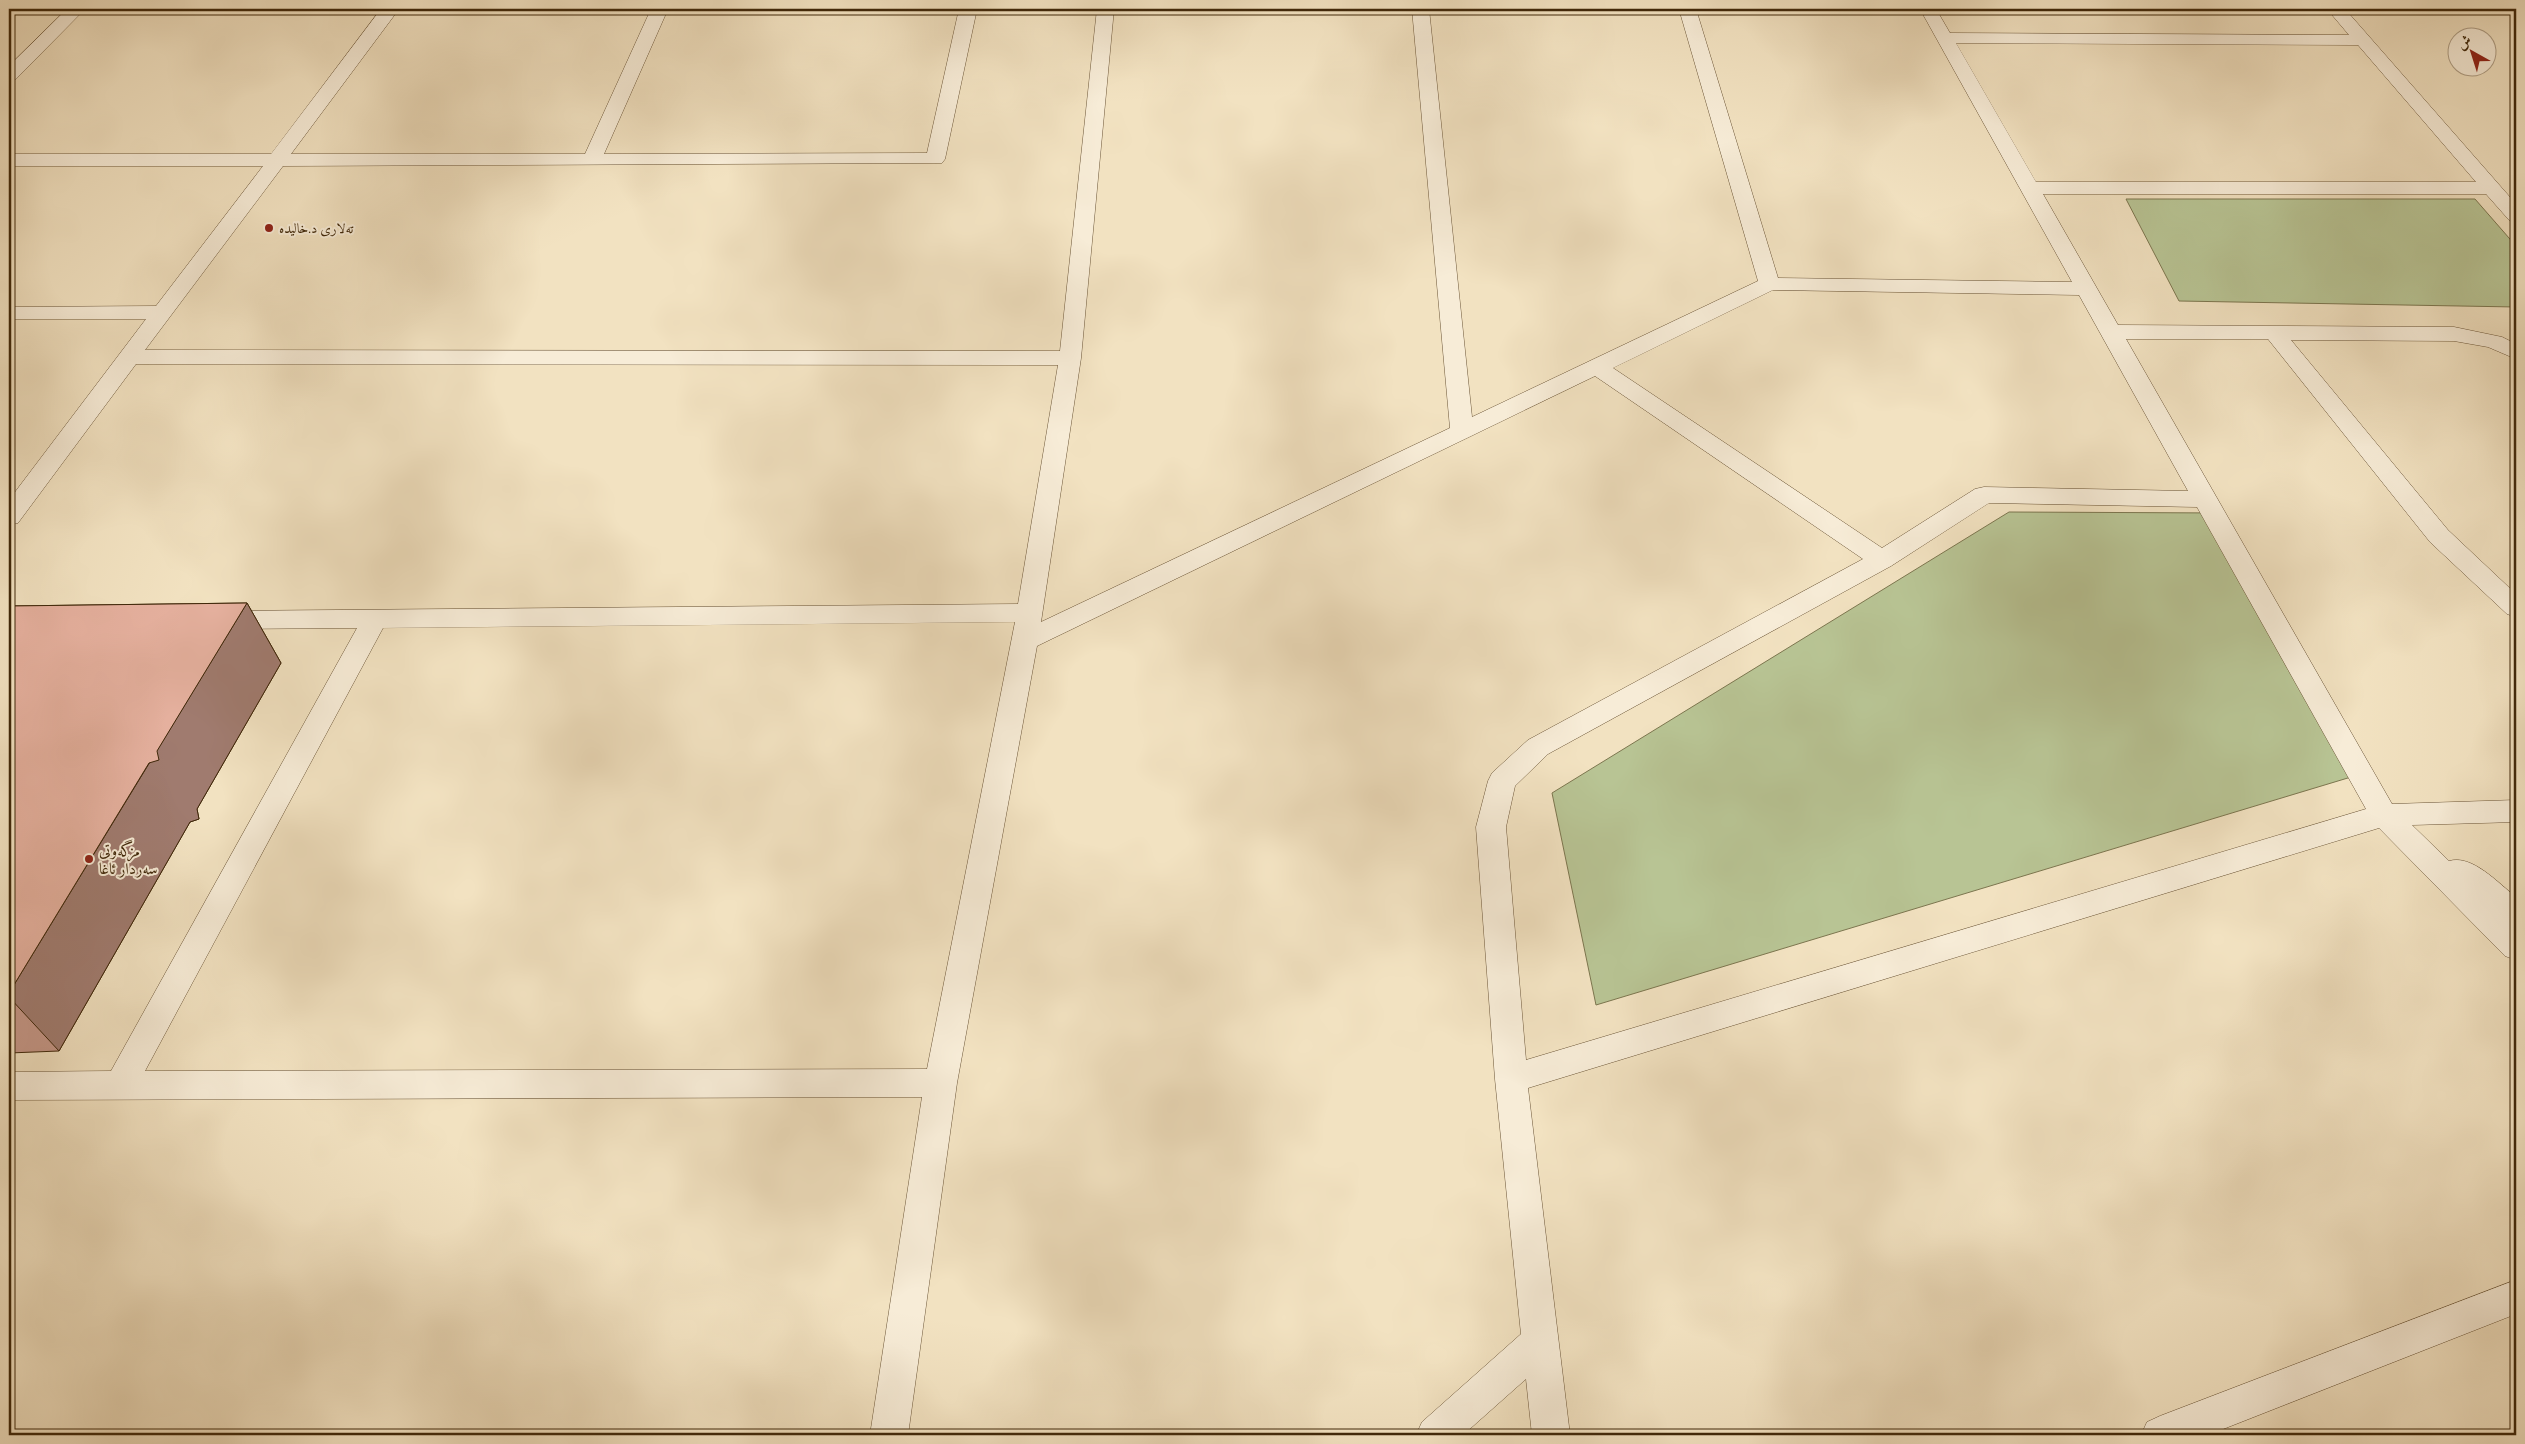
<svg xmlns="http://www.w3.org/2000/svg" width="2525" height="1444" font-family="'IM FELL Double Pica',Amiri,serif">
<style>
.green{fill:#b8c494;stroke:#7c764f}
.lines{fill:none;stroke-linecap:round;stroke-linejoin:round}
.minor-casing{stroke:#6c5638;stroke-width:1}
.minor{fill:#f7ecd7;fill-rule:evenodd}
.wall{fill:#c59788;stroke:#40280a}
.shaded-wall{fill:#a07b6f;stroke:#40280a}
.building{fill:#e5b09e;stroke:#40280a}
.poi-dot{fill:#8f2418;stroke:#f7ecd7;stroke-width:2}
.labels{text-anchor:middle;stroke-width:4;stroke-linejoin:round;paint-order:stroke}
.far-poi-label{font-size:14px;fill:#40280a;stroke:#f7ecd7;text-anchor:start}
.poi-label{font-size:16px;fill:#40280a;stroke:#f7ecd7;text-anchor:start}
</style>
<rect width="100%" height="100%" fill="#f2e2c1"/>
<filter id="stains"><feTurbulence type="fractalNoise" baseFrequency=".004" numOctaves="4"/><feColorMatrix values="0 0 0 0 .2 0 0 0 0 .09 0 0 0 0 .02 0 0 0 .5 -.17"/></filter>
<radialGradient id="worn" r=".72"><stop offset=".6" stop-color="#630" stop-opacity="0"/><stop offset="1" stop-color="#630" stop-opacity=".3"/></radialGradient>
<g class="green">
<polygon points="2126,199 2475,199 2516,246 2516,307 2179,301"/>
<polygon points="2009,512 2222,513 2371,771 1596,1005 1552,793"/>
</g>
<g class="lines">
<defs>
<g id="minor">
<polygon points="67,9 85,9 15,80 9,81 9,66"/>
<path d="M 381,9 L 399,9 L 291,154 L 585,154 L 651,9 L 668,9 L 604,154 L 927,153 L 959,9 L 977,9 L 945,159 L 942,163 L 283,166 L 145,350 L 1060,351 L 1097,9 L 1114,9 L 1081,358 L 1041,622 L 1450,428 L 1412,9 L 1429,9 L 1472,417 L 1758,281 L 1679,9 L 1696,9 L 1778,278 L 2072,282 L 1920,9 L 1936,9 L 1950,33 L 2349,35 L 2327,9 L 2345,9 L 2516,204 L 2516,222 L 2509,220 L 2486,194 L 2043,194 L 2118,325 L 2454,327 L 2502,337 L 2516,344 L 2516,359 L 2488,347 L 2454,341 L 2291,340 L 2448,530 L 2516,594 L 2516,617 L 2507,614 L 2430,542 L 2268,339 L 2126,339 L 2392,804 L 2516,800 L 2516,822 L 2412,825 L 2449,861 C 2472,854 2498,883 2516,897 L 2516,925 L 2513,924 L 2516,928 L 2516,960 L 2505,956 L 2379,828 L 1528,1088 L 1570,1435 L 1532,1435 L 1526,1379 L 1463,1435 L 1416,1435 L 1422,1422 L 1521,1334 L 1495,1079 L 1476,827 L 1488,781 L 1492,773 L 1528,740 L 1863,559 L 1595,376 L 1037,646 L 957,1083 L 908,1435 L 870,1435 L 922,1097 L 9,1100 L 9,1072 L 111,1071 L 357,628 L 219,629 L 210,626 L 206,620 L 210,614 L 219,611 L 1018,604 L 1058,365 L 136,364 L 18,523 L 9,525 L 9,500 L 146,319 L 9,319 L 9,307 L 156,306 L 263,166 L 9,166 L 9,154 L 271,154 ZM 1956,43 L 2358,45 L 2476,182 L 2036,182 ZM 1773,290 L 2079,295 L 2188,491 L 1984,487 L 1975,489 L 1882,548 L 1613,368 ZM 1989,503 L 2197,507 L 2366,809 L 1526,1060 L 1506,827 L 1515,786 L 1548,754 L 1891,566 ZM 1015,622 L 927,1069 L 145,1071 L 383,628 Z"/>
<polygon points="2516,1280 2516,1314 2208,1435 2141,1435 2147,1422 2160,1416"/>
</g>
</defs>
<use href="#minor" class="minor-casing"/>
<use href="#minor" class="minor"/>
</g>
<polygon class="wall" points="247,603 281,663 197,809 199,819 190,822 59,1051 9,1053 9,606"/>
<polygon class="shaded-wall" points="247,603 281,663 197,809 199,819 190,822 59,1051 9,997 9,993"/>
<polygon class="building" points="247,603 157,751 159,760 149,763 9,993 9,606"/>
<g class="poi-dot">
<circle cx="269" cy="228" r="5"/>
<circle cx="89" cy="859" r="5"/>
</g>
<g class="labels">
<g class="far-poi-label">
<text x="279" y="233">تەلاری د.خالیدە</text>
</g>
<g class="poi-label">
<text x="99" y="856">مزگەوتی<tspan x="99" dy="18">سەردار ئاغا</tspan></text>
</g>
</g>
<rect width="2525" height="1444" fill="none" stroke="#f2e2c1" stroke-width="30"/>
<rect x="10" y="10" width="2505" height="1424" fill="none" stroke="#40280a" stroke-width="2.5"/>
<rect x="15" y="15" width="2495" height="1414" fill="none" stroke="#40280a"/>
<g transform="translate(2472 52) rotate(321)"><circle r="24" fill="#f7ecd7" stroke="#ae9e85"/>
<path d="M0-4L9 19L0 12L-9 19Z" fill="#8f2418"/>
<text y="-8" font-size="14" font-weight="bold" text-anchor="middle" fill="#40280a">ش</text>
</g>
<rect width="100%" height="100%" filter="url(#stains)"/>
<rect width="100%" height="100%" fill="url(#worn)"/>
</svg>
